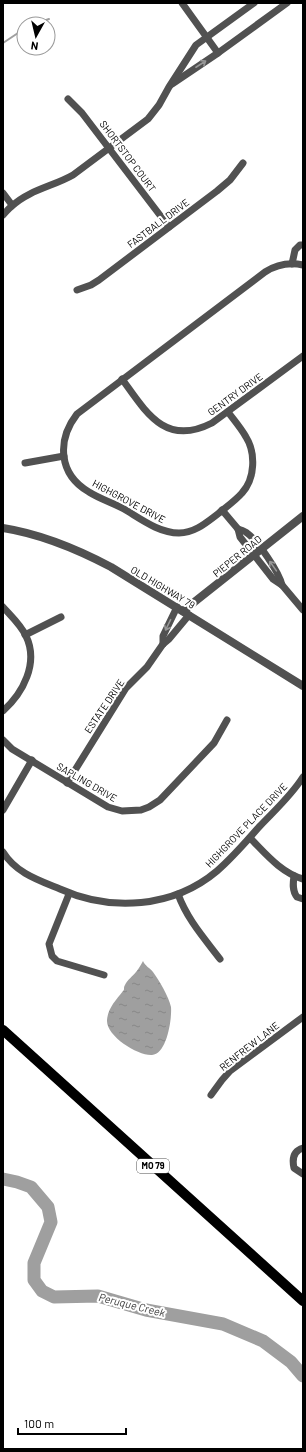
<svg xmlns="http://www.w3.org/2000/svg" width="306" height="1452" font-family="Barlow,sans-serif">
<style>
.water{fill:url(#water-ripples)}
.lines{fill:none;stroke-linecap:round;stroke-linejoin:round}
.stream{stroke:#9f9f9f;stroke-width:2}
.river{stroke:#9f9f9f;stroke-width:13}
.minor{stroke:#515151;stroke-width:7}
.tertiary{stroke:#515151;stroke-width:8}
.primary{stroke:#000;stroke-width:10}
.oneway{stroke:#979797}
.labels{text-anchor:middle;stroke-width:4;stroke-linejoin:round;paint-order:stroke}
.shield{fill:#fff;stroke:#4c4c4c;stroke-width:1}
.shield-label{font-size:9px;font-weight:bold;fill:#000}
.street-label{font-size:10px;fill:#000;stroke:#fff}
.water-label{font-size:11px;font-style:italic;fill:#404040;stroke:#fff}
</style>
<defs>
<pattern id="water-ripples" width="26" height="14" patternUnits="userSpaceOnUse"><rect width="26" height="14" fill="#9f9f9f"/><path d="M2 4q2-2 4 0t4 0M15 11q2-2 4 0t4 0" fill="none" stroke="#878787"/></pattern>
</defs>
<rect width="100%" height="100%" fill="#fff"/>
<path class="water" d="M 143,961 C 145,966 150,968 153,972 C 159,980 169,997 171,1007 C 172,1019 167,1054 152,1055 C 138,1056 106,1036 107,1020 C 108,1008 116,1000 123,991 C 125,989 123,988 125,985 C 127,980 133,976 136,972 C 139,968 141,965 143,961 Z"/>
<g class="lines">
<g class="stream">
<polyline points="35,24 49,19"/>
<polyline points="3,43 24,29"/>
</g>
<polyline class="river" points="3,1179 17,1182 31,1187 48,1207 51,1222 34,1263 34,1280 42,1291 54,1297 98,1296 146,1310 223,1324 263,1341 291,1362 303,1376"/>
<g class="minor">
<polyline points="182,3 218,53"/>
<polyline points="172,84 218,53 287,3"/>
<polyline points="68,99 82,113 169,227"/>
<polyline points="3,193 12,205"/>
<path d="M 3,215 C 6,212 9,208 12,206 C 29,190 54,186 73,175 L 148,119 L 159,105 L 169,87 L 196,45 L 254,3"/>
<polyline points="292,264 295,250 300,245 303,245"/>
<polyline points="77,290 91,285 99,280 217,191 230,180 243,163"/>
<path d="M 122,379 C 146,412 165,447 212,423 L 303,356"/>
<path d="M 228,412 C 234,420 241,428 246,437 C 256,453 255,479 242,493 C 235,501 226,507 219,513 C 207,522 195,533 179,533 C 159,533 141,519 124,509 C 113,503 100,499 89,492 C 58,474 57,440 77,414 L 265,272 C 276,265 289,262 303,265"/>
<polyline points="25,463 64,456"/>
<polyline points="222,510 238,529 240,537 273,579 282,585 303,610"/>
<path d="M 238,529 C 241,530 245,531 247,533 C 258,541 279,572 282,585"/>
<path d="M 3,607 C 11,616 21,625 26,636 C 39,663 23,693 3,711"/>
<polyline points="25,635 61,617"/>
<polyline points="163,644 163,636 177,607"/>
<polyline points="3,740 12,749 108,807 122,811 141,810 149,807 160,800 214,743 227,720"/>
<polyline points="67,783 126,688 147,667 163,644 169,639 189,615"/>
<polyline points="3,810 32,760"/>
<path d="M 250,838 C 265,853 281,873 303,879"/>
<path d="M 3,852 C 16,873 38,880 60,889 C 111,912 173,908 217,871 C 232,858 246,842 259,827 C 274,811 291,796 303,777"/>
<path d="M 294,876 C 293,883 292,891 297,897 L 303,899"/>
<polyline points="69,894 49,944 52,956 57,961 104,975"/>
<path d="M 178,894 C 187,919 204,938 220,959"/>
<polyline points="211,1095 222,1080 230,1071 303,1017"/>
<path d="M 303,1148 C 293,1151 292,1159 294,1168 L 303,1174"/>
</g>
<g class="tertiary">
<path d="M 3,528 C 41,534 77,549 111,567 L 303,686"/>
<polyline points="183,611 303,516"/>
</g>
<polyline class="primary" points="3,1030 303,1301"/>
</g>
<defs><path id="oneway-shaft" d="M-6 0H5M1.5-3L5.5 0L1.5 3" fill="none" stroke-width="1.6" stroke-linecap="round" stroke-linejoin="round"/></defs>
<g class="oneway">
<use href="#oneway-shaft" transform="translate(201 64) rotate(-33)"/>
<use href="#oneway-shaft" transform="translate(273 566) rotate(-125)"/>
<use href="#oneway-shaft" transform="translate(168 625) rotate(116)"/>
</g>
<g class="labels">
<rect class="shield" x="137" y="1159" width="32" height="14" rx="3"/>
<g class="shield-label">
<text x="153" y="1169">MO 79</text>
</g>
<g class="street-label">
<text transform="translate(128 156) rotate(53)" y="4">SHORTSTOP COURT</text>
<text transform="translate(158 223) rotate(-37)" y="4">FASTBALL DRIVE</text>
<text transform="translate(235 394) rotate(-36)" y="4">GENTRY DRIVE</text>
<text transform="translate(129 501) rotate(28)" y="4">HIGHGROVE DRIVE</text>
<text transform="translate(237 556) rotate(-39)" y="4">PIEPER ROAD</text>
<text transform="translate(163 587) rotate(31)" y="4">OLD HIGHWAY 79</text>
<text transform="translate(104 706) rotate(-56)" y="4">ESTATE DRIVE</text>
<text transform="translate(87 782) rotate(30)" y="4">SAPLING DRIVE</text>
<text transform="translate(246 825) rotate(-46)" y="4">HIGHGROVE PLACE DRIVE</text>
<text transform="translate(249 1046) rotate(-38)" y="4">RENFREW LANE</text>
</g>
<g class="water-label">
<text transform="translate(132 1305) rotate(14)" y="4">Peruque Creek</text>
</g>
</g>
<rect width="306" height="1452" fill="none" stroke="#000000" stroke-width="8"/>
<g transform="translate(36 36) rotate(188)"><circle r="19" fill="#ffffff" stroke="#999999"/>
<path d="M0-3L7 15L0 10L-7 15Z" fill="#000000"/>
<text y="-6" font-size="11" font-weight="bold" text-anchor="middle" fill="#000000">N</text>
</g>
<path d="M18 1428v6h108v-6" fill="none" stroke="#000000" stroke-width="2"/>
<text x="24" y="1428" font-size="12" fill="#000000" stroke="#ffffff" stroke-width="3" paint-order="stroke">100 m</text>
</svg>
